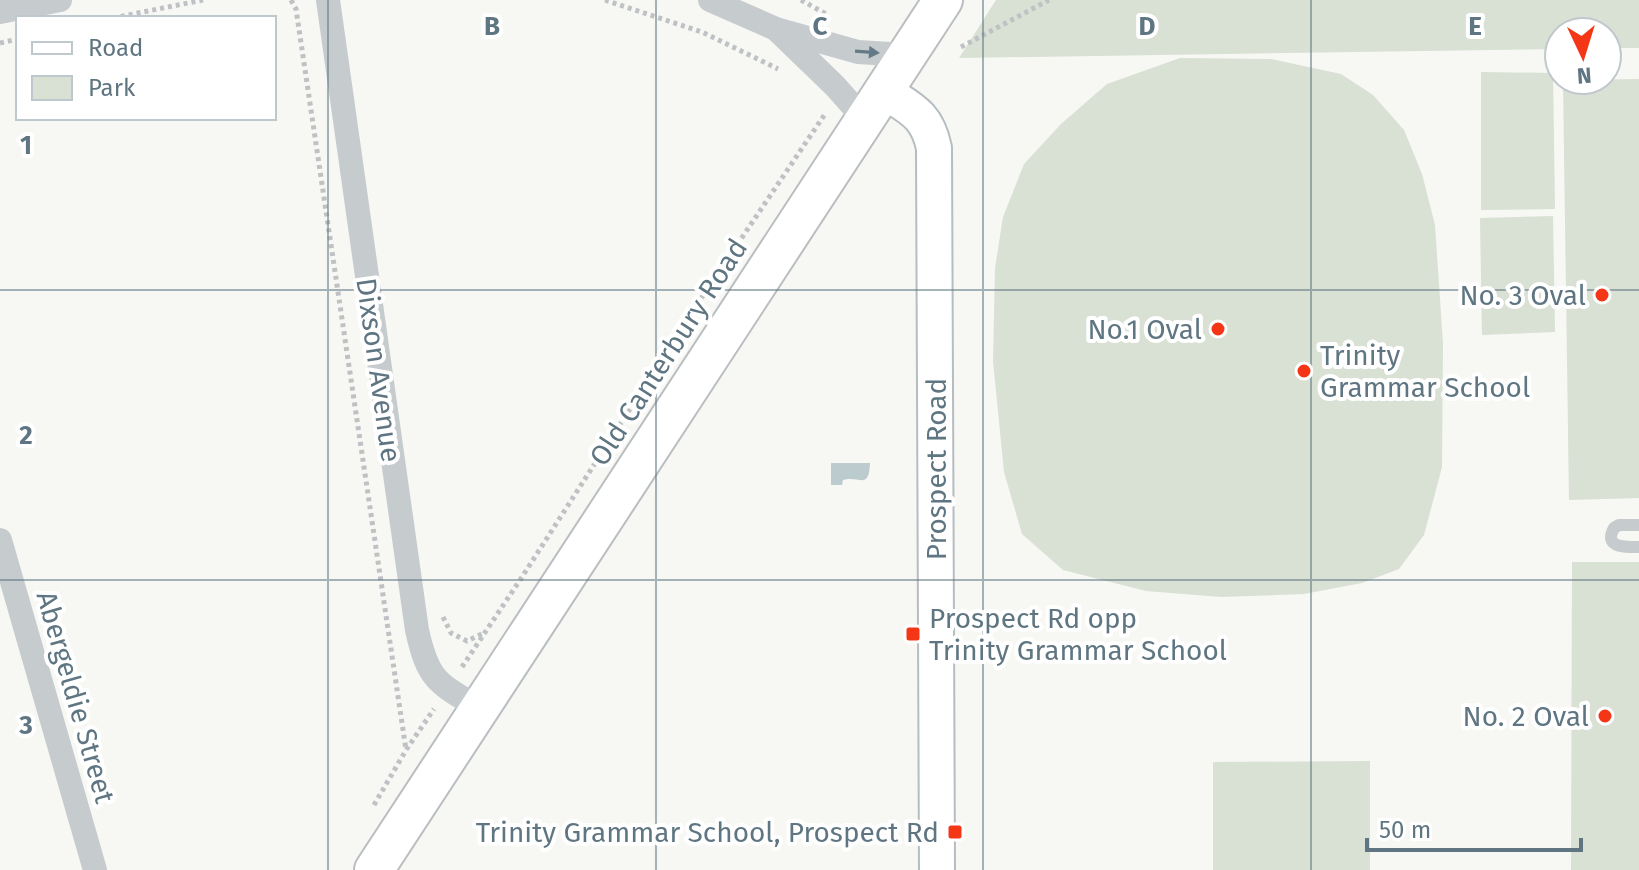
<svg xmlns="http://www.w3.org/2000/svg" width="1639" height="870" font-family="'Fira Sans',sans-serif">
<style>
.green{fill:#d9e0d4}
.water{fill:#bccbce}
.lines{fill:none;stroke-linecap:round;stroke-linejoin:round}
.secondary-casing{stroke:#b6bdc1;stroke-width:38}
.primary-casing{stroke:#b9bec1;stroke-width:42}
.path{stroke:#bfc2c4;stroke-width:5;stroke-dasharray:4 4;stroke-linecap:butt}
.lane{stroke:#c6cbce;stroke-width:12}
.street{stroke:#c6cbce;stroke-width:24}
.secondary{stroke:#fff;stroke-width:34}
.primary{stroke:#fff;stroke-width:38}
.oneway{fill:#647a86}
.grid{fill:none;stroke:#5f7682;stroke-width:2;stroke-opacity:0.55}
.poi-dot{fill:#f43617;stroke:#fff;stroke-width:3}
.labels{text-anchor:middle;stroke-width:8;stroke-linejoin:round;paint-order:stroke}
.poi-label{font-size:28px;fill:#5f7682;stroke:#fff;text-anchor:end}
.street-label{font-size:28px;fill:#5f7682;stroke:#fff}
.grid-label{font-size:26px;text-anchor:middle;font-weight:bold;fill:#5f7682;stroke:#fff;stroke-width:8;stroke-linejoin:round;paint-order:stroke}
</style>
<rect width="100%" height="100%" fill="#f7f7f4"/>
<g class="green">
<polygon points="996,0 1639,0 1639,48 1607,48 1607,32 1559,32 1559,49 959,58"/>
<polygon points="1180,58 1271,59 1341,74 1373,95 1404,130 1422,174 1435,225 1443,344 1442,467 1424,535 1399,569 1362,583 1304,594 1221,597 1146,591 1063,570 1022,534 1004,472 993,361 995,268 1003,217 1024,164 1061,124 1107,84"/>
<polygon points="1481,72 1553,73 1555,209 1481,210"/>
<polygon points="1639,79 1639,498 1569,500 1563,80"/>
<polygon points="1553,216 1555,332 1482,335 1480,218"/>
<polygon points="1572,562 1639,562 1639,870 1571,870"/>
<polygon points="1370,761 1370,870 1213,870 1213,762"/>
</g>
<path class="water" d="M 831,463 L 870,463 C 869,491 859,475 843,480 L 842,485 L 831,485 Z"/>
<g class="lines">
<defs>
<path id="secondary" d="M 884,91 C 911,109 927,114 934,148 L 937,870"/>
<polyline id="primary" points="374,870 943,0"/>
</defs>
<use href="#secondary" class="secondary-casing"/>
<use href="#primary" class="primary-casing"/>
<g class="path">
<polyline points="291,0 296,9 406,750"/>
<polyline points="605,0 702,32 778,69"/>
<polyline points="801,0 826,14"/>
<polyline points="113,18 203,0"/>
<polyline points="0,43 18,39"/>
<polyline points="961,47 1049,0"/>
<polyline points="443,617 451,633 467,641 484,633"/>
<polyline points="462,667 522,577 696,306 825,114"/>
<polyline points="374,805 406,750 434,709"/>
</g>
<path class="lane" d="M 1639,525 L 1619,525 L 1614,528 C 1603,548 1625,547 1639,547"/>
<g class="street">
<path d="M 328,0 L 417,630 C 428,680 437,683 479,708"/>
<polyline points="710,0 776,29 858,52 906,55"/>
<polyline points="0,12 60,0"/>
<polyline points="777,30 835,86 866,121"/>
<polyline points="0,540 95,870"/>
</g>
<use href="#secondary" class="secondary"/>
<use href="#primary" class="primary"/>
</g>
<defs><path id="oneway-solid" d="M-6-.8H1V-3.2L6.5 0L1 3.2V.8H-6Z" transform="scale(2)"/></defs>
<use class="oneway" href="#oneway-solid" transform="translate(867 52) rotate(4)"/>
<path class="grid" d="M 328,0 L 328,870M 656,0 L 656,870M 983,0 L 983,870M 1311,0 L 1311,870M 0,290 L 1639,290M 0,580 L 1639,580"/>
<g class="poi-dot">
<circle cx="1602" cy="295" r="8"/>
<circle cx="1218" cy="329" r="8"/>
<circle cx="1304" cy="371" r="8"/>
<rect x="905" y="626" width="16" height="16" rx="4"/>
<circle cx="1605" cy="716" r="8"/>
<rect x="947" y="824" width="16" height="16" rx="4"/>
</g>
<g class="labels">
<g class="poi-label">
<text x="1586" y="305">No. 3 Oval</text>
<text x="1202" y="339">No.1 Oval</text>
<text x="1320" y="365" text-anchor="start">Trinity<tspan x="1320" dy="32">Grammar School</tspan></text>
<text x="929" y="628" text-anchor="start">Prospect Rd opp<tspan x="929" dy="32">Trinity Grammar School</tspan></text>
<text x="1589" y="726">No. 2 Oval</text>
<text x="939" y="842">Trinity Grammar School, Prospect Rd</text>
</g>
<g class="street-label">
<text transform="translate(668 352) rotate(-57)" y="10">Old Canterbury Road</text>
<text transform="translate(379 370) rotate(82)" y="10">Dixson Avenue</text>
<text transform="translate(936 469) rotate(-90)" y="10">Prospect Road</text>
<text transform="translate(76 697) rotate(74)" y="10">Abergeldie Street</text>
</g>
</g>
<g class="grid-label">
<text x="492" y="35">B</text>
<text x="820" y="35">C</text>
<text x="1147" y="35">D</text>
<text x="1475" y="35">E</text>
<text x="26" y="154">1</text>
<text x="26" y="444">2</text>
<text x="26" y="734">3</text>
</g>
<rect x="16" y="16" width="260" height="104" fill="#ffffff" stroke="#bfc8cd" stroke-width="2"/>
<rect x="32" y="42" width="40" height="12" fill="#ffffff" stroke="#bfc8cd" stroke-width="2"/>
<text x="88" y="56" font-size="24" fill="#5f7682">Road</text>
<rect x="32" y="76" width="40" height="24" fill="#d9e0d4" stroke="#bfc8cd" stroke-width="2"/>
<text x="88" y="96" font-size="24" fill="#5f7682">Park</text>
<g transform="translate(1583 56) rotate(176)"><circle r="38" fill="#ffffff" stroke="#bfc8cd" stroke-width="2"/>
<path d="M0-6L14 30L0 20L-14 30Z" fill="#f43617"/>
<text y="-12" font-size="22" font-weight="bold" text-anchor="middle" fill="#5f7682">N</text>
</g>
<path d="M1367 838v12h214v-12" fill="none" stroke="#5f7682" stroke-width="4"/>
<text x="1379" y="838" font-size="24" fill="#5f7682" stroke="#ffffff" stroke-width="6" paint-order="stroke">50 m</text>
</svg>
